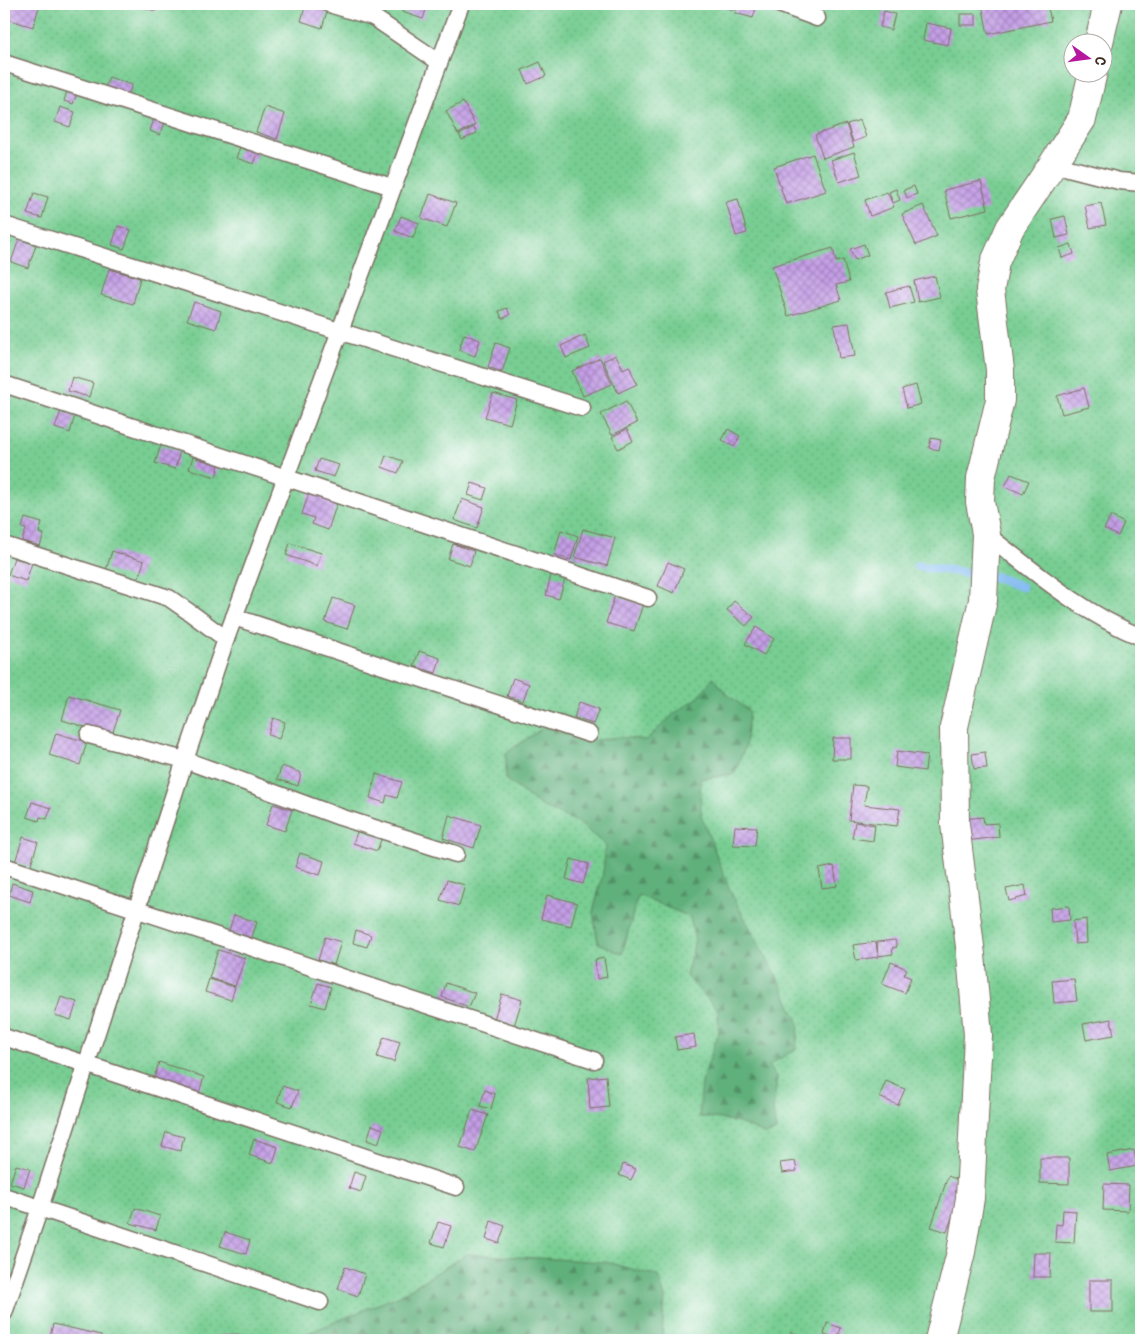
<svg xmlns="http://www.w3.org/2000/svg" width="1145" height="1344" font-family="Pangolin,sans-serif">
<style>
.green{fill:url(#green-dots);stroke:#597c58;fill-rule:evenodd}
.forest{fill:url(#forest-firs);stroke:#4e6d4d}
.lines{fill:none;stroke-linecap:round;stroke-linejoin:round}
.stream{stroke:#80b9f1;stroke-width:9}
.building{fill:url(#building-cross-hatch)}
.lane-casing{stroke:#7c6f62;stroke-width:19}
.street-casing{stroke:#7c6f62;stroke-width:30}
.lane{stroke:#fff;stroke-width:16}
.street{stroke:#fff;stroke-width:28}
</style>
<defs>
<pattern id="green-dots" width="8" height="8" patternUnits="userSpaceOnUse" patternTransform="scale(1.25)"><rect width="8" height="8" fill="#77cd92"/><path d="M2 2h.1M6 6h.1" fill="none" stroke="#68b07d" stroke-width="1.8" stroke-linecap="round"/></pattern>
<pattern id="forest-firs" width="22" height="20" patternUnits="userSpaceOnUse" patternTransform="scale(1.25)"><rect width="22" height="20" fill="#61b07c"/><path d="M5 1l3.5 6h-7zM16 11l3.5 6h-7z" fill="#518f65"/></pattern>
<pattern id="building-cross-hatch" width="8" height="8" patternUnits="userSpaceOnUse" patternTransform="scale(1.25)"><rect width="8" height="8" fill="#c49ee6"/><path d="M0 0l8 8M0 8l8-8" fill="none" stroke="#a081ba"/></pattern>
</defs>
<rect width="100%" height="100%" fill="#fff"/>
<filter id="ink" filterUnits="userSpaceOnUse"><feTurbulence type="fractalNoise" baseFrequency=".02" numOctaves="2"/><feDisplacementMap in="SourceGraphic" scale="10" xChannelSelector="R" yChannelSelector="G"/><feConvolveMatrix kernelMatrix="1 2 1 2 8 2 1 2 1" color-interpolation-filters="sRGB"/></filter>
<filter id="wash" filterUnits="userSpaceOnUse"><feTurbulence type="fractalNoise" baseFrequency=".0096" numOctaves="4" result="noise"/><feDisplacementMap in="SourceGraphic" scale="20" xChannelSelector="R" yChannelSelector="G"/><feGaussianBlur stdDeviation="1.12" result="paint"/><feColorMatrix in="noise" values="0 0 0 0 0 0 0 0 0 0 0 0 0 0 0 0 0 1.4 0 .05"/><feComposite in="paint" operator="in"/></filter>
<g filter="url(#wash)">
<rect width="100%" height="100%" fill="#f6f0df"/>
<path class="green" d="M 4,4 L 1141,4 L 1141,1340 L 4,1340 ZM 1072,42 L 1102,42 L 1102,72 L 1072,72 Z"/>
<g class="forest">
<path d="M 713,677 L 727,694 L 749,711 L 745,747 L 734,774 L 700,779 L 701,815 L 731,893 L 781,985 L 799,1024 L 796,1049 L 769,1065 L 777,1079 L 773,1109 L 776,1131 L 765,1135 C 739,1121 728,1119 699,1117 L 702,1082 L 719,1031 L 718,1010 L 686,976 L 695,941 L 690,917 L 638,895 L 622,954 L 598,943 L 593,912 L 603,873 L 606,846 L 579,823 L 543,807 L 506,780 L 506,753 L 544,727 L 588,741 L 619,737 L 646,740 L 675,713 L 699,697 Z"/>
<polygon points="467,1254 606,1262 658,1276 665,1298 662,1337 663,1340 291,1340 400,1295"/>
</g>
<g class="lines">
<polyline class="stream" points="917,566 996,577 1022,587"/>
</g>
<g id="blocks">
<g class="building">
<polygon points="4,4 40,4 33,27 4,18"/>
<polygon points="139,4 158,4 156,11 138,6"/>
<polygon points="306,4 314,4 328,8 322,28 301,21"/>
<polygon points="405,4 428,4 423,19 402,12"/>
<polygon points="719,4 736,4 733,10 718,5"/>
<polygon points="738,4 757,4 753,18 735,13"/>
<polygon points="982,4 1047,4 1051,21 988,34"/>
<polygon points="884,11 895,14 891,30 880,27"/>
<rect x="960" y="14" width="16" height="11"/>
<polygon points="926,23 951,28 948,45 923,40"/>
<polygon points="540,62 546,76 528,84 522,70"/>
<polygon points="109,77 132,85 128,96 105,88"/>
<polygon points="68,88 78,91 73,104 64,101"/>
<polygon points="463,102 475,125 458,134 446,111"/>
<polygon points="60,107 75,112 70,127 55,122"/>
<polygon points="265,107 285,114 277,139 256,132"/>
<polygon points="154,119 165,123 160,135 150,131"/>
<polygon points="860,120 866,137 853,142 847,124"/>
<polygon points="846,124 854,147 823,158 815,135"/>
<polygon points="474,127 477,133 462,140 459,135"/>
<polygon points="241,144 259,150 254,164 236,158"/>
<polygon points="854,152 861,175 839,182 831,160"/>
<polygon points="813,154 826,191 786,204 774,167"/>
<polygon points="981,181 988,209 951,218 944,190"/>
<polygon points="914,186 917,194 907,198 904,190"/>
<polygon points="896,189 900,200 893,203 889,192"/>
<polygon points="887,192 894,207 870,216 865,200"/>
<polygon points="34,193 48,197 42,218 27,214"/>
<polygon points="430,194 456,203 447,227 421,218"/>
<polygon points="738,199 747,233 736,236 726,202"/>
<polygon points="1101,203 1106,225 1090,228 1085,206"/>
<polygon points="923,205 937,236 916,245 902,214"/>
<polygon points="401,216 419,223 413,238 395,231"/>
<polygon points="1065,216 1069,235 1056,238 1052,219"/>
<polygon points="118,226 131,230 124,249 112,245"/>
<polygon points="19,239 36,245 28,268 11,262"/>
<polygon points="864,244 868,255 855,260 850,249"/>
<polygon points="1071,244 1074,254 1062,258 1059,248"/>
<polygon points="833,248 836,262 843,260 849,282 836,285 841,300 788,316 772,266"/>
<polygon points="109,269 140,278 133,304 101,295"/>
<polygon points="935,276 940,297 918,302 914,281"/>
<polygon points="909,286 914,302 890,308 886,292"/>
<polygon points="194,302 221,311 216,329 187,320"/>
<polygon points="507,308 510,315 502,319 499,311"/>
<polygon points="849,323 855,356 839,358 834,325"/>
<polygon points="464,334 480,340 475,356 459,350"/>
<polygon points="585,335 590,348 566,358 561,346"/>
<polygon points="496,343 510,348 502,372 488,367"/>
<polygon points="616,355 623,369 629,366 637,384 618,393 603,361"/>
<polygon points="600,358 612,384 583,396 572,371"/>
<polygon points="72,377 93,383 89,397 68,391"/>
<polygon points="916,385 921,404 907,408 902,389"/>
<polygon points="1084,388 1089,407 1062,414 1057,396"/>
<polygon points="493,393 517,400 510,424 485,417"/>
<polygon points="626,401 637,423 612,435 601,414"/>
<polygon points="61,411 75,415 70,433 55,428"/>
<polygon points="627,429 633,441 618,449 612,437"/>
<polygon points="728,429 740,436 734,447 722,440"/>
<polygon points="931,438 941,440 939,450 929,448"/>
<polygon points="161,445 180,451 175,469 155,463"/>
<polygon points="386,455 403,461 398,473 382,467"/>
<polygon points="193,457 219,465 216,477 189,469"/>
<polygon points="319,459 339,465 334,477 315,471"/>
<polygon points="1011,474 1029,481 1023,494 1005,486"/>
<polygon points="472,483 487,488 483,500 468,495"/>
<polygon points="310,490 338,500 328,530 312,524 314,518 302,514"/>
<polygon points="462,499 484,507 477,528 454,520"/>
<polygon points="1111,516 1124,523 1118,536 1104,529"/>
<polygon points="25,518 42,523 39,533 44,534 40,546 22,541 26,529 22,528"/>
<polygon points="583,529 615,538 607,566 574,557"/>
<polygon points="561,530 578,536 571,560 554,555"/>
<polygon points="290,543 321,553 317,566 286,555"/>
<polygon points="453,544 474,551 470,566 448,559"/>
<polygon points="112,551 144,561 138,580 106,570"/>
<polygon points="14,558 32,563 26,581 8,575"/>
<polygon points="668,562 684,569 674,593 658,586"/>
<polygon points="551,575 565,579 559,599 546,595"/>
<polygon points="615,595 643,604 634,631 606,623"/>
<polygon points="333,598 355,605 347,629 325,622"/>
<polygon points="734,601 754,617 746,626 727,610"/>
<polygon points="756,627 774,639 764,655 745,644"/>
<polygon points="419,651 440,658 436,673 414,666"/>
<polygon points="513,678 529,684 523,701 507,696"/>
<polygon points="69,695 120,710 112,735 62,720"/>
<polygon points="579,702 599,709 593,724 574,718"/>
<polygon points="273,718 285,722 279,739 268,735"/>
<polygon points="56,733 87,742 80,765 49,755"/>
<polygon points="833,738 851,738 851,759 832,759"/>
<polygon points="897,751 927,755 925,771 895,767"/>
<polygon points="985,752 987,768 974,769 972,754"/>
<polygon points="282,766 301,773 298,786 277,779"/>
<polygon points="376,774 402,782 397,798 387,795 385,803 370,798"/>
<polygon points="853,785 867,786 864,805 900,809 897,826 849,820"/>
<polygon points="32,802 51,808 47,819 40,817 39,821 27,817"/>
<polygon points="273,804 292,810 285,831 266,825"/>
<polygon points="449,815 481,825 474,848 443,838"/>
<polygon points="983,817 984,824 998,823 999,837 965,841 963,819"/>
<polygon points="855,822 875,825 873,841 852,838"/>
<polygon points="735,826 757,827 755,846 733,845"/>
<polygon points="358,830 382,837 377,851 353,843"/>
<polygon points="23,837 38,842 30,867 15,862"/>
<polygon points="300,853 324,861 320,875 295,867"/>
<polygon points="571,859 589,864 583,884 566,879"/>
<polygon points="834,866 837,886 822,888 819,869"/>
<polygon points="447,880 465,885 459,906 440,900"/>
<polygon points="12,883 33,890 30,902 9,895"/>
<polygon points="1025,885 1027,896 1009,901 1006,889"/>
<polygon points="547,895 577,903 571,926 541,919"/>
<polygon points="1069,906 1070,920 1051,922 1050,908"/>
<polygon points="234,915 257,922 251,940 228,933"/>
<polygon points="1086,919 1087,943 1075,944 1073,921"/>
<polygon points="356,930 371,935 367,947 353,943"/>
<polygon points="325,937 341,942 334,965 318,960"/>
<polygon points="895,940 897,947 892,948 893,954 878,956 877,942"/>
<polygon points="876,942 878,957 856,960 853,945"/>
<polygon points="218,950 245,958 235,986 209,978"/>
<polygon points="604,958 607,977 597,979 595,960"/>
<polygon points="891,962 907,969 904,975 911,978 905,993 882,984"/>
<polygon points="209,979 235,987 231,1000 205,992"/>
<polygon points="1074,979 1077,1001 1054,1003 1052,981"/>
<polygon points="318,983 331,987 325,1008 311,1004"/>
<polygon points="446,983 475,993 469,1007 442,997"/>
<polygon points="502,994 522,1000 514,1026 494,1019"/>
<polygon points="61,997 77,1002 71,1020 55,1015"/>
<polygon points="1111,1019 1114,1035 1086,1040 1083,1024"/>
<polygon points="694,1034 696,1047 677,1050 675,1037"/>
<polygon points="384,1037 400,1042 394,1062 377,1057"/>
<polygon points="159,1062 204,1077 199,1093 154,1078"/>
<polygon points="606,1076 609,1107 590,1109 588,1078"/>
<polygon points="886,1081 905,1089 898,1105 879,1097"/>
<polygon points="282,1086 298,1091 292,1107 277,1102"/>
<polygon points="485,1090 495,1094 491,1109 480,1106"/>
<polygon points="472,1110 488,1115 475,1152 460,1147"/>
<polygon points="372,1125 383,1129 378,1144 367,1140"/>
<polygon points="166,1132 184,1137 180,1151 162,1146"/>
<polygon points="254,1139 278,1147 273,1163 249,1155"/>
<polygon points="1134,1150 1137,1166 1110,1171 1107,1155"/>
<polygon points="1040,1158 1069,1158 1069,1184 1040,1183"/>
<polygon points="795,1161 797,1171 782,1173 780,1163"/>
<polygon points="623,1164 636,1169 631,1180 619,1175"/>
<polygon points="16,1165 30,1169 24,1187 10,1183"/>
<polygon points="354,1172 366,1176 361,1192 349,1188"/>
<polygon points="948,1176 964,1182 947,1232 931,1227"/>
<polygon points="1104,1184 1129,1185 1128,1211 1103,1210"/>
<polygon points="135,1208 160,1216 156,1230 130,1223"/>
<polygon points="1063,1210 1076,1211 1074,1243 1055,1242 1056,1224 1062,1225"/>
<polygon points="491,1221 505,1226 499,1243 486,1239"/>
<polygon points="438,1222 451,1226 444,1247 431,1243"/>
<polygon points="225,1232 250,1240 246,1254 220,1246"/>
<polygon points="1034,1253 1051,1253 1050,1277 1033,1277"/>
<polygon points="345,1267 365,1274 358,1296 338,1289"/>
<rect x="1089" y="1280" width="24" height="32"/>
<polygon points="827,1323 841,1328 837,1339 824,1335"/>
<polygon points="53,1324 101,1335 100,1340 49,1340"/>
<polygon points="791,1332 804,1337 803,1340 788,1340"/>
<polygon points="239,1334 239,1340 220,1340 220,1335"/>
<polygon points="150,1337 150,1340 119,1340 119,1338"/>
</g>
</g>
</g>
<g filter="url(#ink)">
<use href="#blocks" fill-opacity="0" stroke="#7c6f62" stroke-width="1"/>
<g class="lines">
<defs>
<g id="lane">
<polyline points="329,4 373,17 439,62"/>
<polyline points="779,4 817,18"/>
<polyline points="4,63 392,187"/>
<polyline points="1053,164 1119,181 1141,183"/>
<polyline points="4,225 582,408"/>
<polyline points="4,384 648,598"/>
<path d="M 986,534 C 1035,572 1082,613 1141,637"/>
<polyline points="4,545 169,598 192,614 226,639"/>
<polyline points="234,617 589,734"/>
<polyline points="89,735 185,760 340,817 456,854"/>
<polyline points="4,866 594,1060"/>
<polyline points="4,1037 456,1187"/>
<polyline points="4,1196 320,1302"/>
<polyline points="4,1313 40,1208 185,760 226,639 461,4"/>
</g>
<g id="street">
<polyline points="1099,42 1108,4"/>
<polyline points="939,1340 961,1252 970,1198 978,1035 971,955 955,824 954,727 983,600 986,534 980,502 981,478 1000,400 1000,370 990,290 995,262 1010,228 1053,164 1082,119 1093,72"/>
</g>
</defs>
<use href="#lane" class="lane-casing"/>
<use href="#street" class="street-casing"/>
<use href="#lane" class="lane"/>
<use href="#street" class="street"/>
</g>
</g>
<rect width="1145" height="1344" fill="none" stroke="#fff" stroke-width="20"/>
<g transform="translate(1088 58) rotate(104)"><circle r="24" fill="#ffffff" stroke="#b1aaa5"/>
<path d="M0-4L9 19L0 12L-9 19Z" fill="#b5179e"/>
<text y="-8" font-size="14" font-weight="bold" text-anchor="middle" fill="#3b2a1e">С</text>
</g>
</svg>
